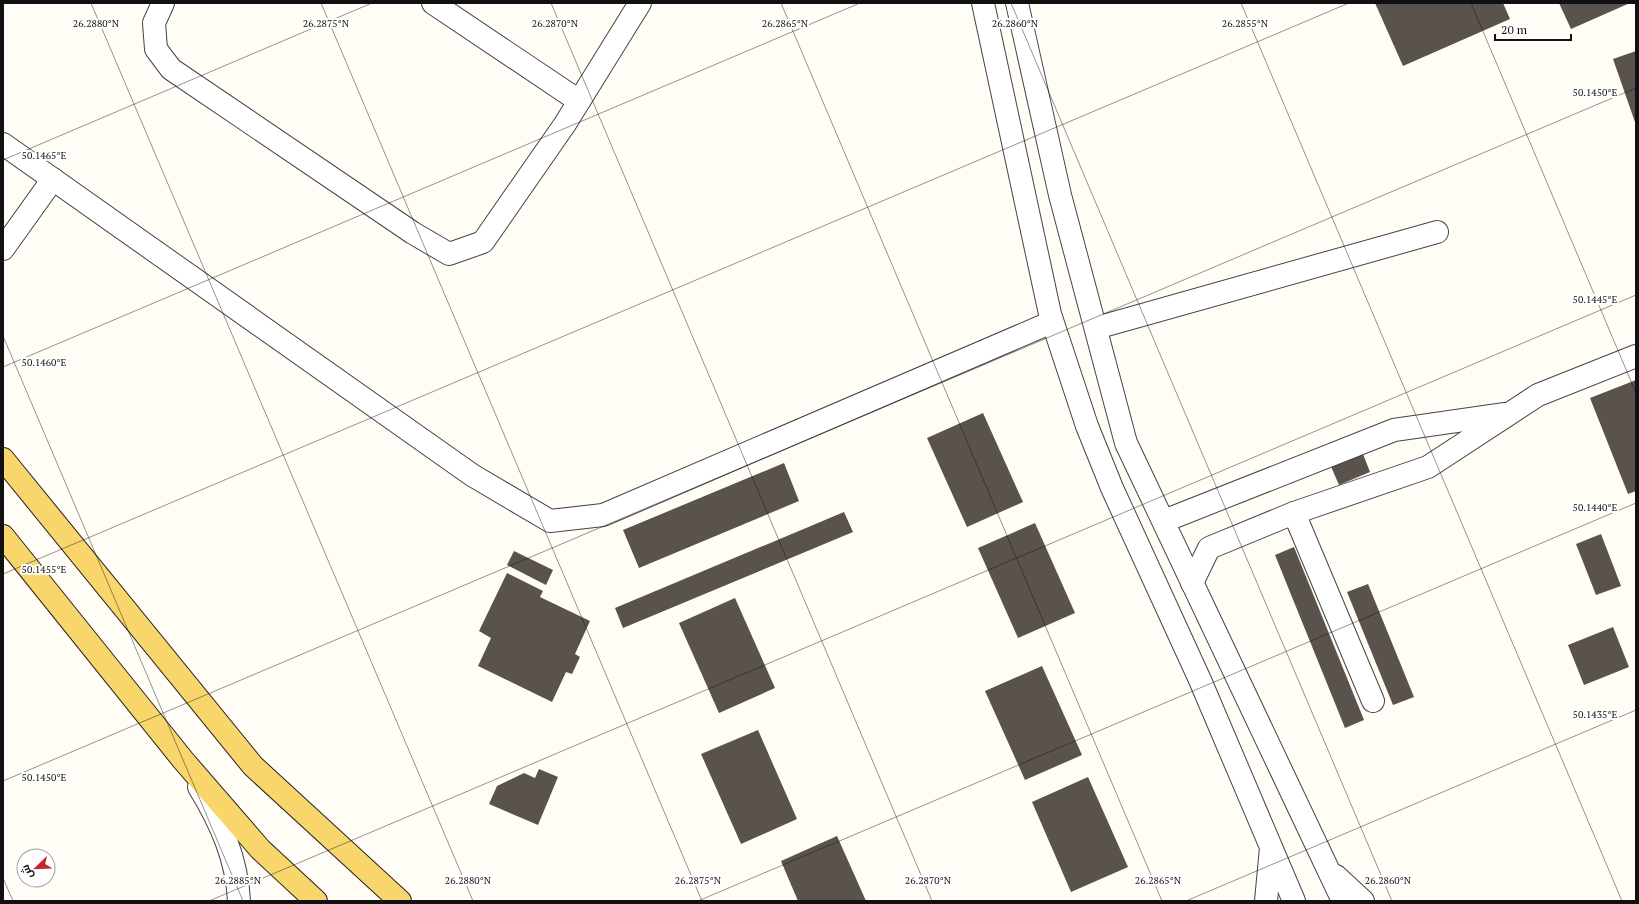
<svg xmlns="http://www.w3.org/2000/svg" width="1639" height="904" font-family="'PT Serif',Cairo,serif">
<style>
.building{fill:#5a524d}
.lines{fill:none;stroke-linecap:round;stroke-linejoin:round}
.minor-casing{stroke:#444;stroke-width:24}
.primary-casing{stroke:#222;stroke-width:24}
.minor{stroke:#fff;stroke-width:22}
.primary{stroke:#f9d66b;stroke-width:22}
.ticks{fill:none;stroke:#111;stroke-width:1;stroke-opacity:0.45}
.ticks-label{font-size:10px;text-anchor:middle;fill:#111;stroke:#fff;stroke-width:4;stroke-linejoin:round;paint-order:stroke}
</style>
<rect width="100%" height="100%" fill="#fffdf5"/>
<g class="building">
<polygon points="1375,3 1503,3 1510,19 1403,66"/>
<polygon points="1559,3 1630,3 1571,29"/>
<polygon points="1636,51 1636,125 1613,59"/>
<polygon points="1636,380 1636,491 1628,494 1590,398"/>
<polygon points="983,413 1023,502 967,527 927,438"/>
<polygon points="1361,449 1370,472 1339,485 1329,462"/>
<polygon points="784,463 799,501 639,568 623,530"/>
<polygon points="844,512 853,532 623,628 615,608"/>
<polygon points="1035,523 1075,613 1018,638 978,548"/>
<polygon points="1601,534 1621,586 1596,595 1576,544"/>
<polygon points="1294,547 1364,720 1345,728 1275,555"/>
<polygon points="514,551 553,570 546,585 507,565"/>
<polygon points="507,573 543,591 540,597 590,621 575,654 580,657 572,674 566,672 552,702 478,666 491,638 479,631"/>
<polygon points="1368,584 1414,697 1393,705 1347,592"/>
<polygon points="735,598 775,688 719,713 679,623"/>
<polygon points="1613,627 1629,667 1584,685 1568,645"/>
<polygon points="1042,666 1082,755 1025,780 985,691"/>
<polygon points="758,730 797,819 741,844 701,754"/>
<polygon points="539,769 558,777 538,825 489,804 497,786 524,773 535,778"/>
<polygon points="1088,777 1128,867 1071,892 1032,802"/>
<polygon points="837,836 866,901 798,901 781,861"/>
</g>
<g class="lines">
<defs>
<g id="minor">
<polyline points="163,3 154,23 156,49 171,69 413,233 449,254 483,242 565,124 640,3"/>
<polyline points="433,3 579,101"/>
<polyline points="983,3 1050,314 1087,426 1112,488 1200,680 1294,901"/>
<polyline points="1017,3 1060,195 1126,443 1343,901"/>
<polyline points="3,144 472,475 550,521 603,515 1052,322"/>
<polyline points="3,249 53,179"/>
<polyline points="1096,328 1437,232"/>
<polyline points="1294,513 1373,701"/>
<polyline points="1164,521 1394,430 1505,414"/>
<polyline points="1192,583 1209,548 1294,513 1428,467 1538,395 1636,356"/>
<path d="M 199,787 C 221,823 237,859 239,901"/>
<polyline points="1336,876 1363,901"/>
<polyline points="1266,901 1271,848"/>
</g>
<g id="primary">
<polyline points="3,459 253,766 400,901"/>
<polyline points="3,536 183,760 260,849 316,901"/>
</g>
</defs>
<use href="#minor" class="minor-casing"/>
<use href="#primary" class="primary-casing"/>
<use href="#minor" class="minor"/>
<use href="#primary" class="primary"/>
</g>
<path class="ticks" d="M 91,3 L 473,901M 321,3 L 702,901M 551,3 L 932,901M 781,3 L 1162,901M 1011,3 L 1392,901M 1241,3 L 1622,901M 1471,3 L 1636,393M 3,160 L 372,3M 3,336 L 243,901M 3,367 L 860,3M 3,574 L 1349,3M 3,781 L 1636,88M 3,878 L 13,901M 209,901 L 1636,295M 698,901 L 1636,503M 1186,901 L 1636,710"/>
<g class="ticks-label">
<text x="96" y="27">26.2880°N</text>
<text x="326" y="27">26.2875°N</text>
<text x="555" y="27">26.2870°N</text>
<text x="785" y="27">26.2865°N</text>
<text x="1015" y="27">26.2860°N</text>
<text x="1245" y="27">26.2855°N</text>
<text x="1595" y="96">50.1450°E</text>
<text x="44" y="159">50.1465°E</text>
<text x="1595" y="303">50.1445°E</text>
<text x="44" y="366">50.1460°E</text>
<text x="1595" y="511">50.1440°E</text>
<text x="44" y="573">50.1455°E</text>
<text x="1595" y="718">50.1435°E</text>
<text x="44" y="781">50.1450°E</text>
<text x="238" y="884">26.2885°N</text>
<text x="468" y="884">26.2880°N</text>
<text x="698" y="884">26.2875°N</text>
<text x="928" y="884">26.2870°N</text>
<text x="1158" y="884">26.2865°N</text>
<text x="1388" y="884">26.2860°N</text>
</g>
<rect width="1639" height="904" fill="none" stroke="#111111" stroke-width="8"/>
<g transform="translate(36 868) rotate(247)"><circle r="19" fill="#ffffff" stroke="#a0a0a0"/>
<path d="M0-3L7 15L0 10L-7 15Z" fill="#c4262e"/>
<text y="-6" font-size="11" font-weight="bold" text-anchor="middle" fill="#111111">ش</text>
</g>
<path d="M1495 34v6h76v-6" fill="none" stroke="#111111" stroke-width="2"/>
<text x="1501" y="34" font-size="12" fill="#111111" stroke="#ffffff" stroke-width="3" paint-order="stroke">20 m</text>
</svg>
